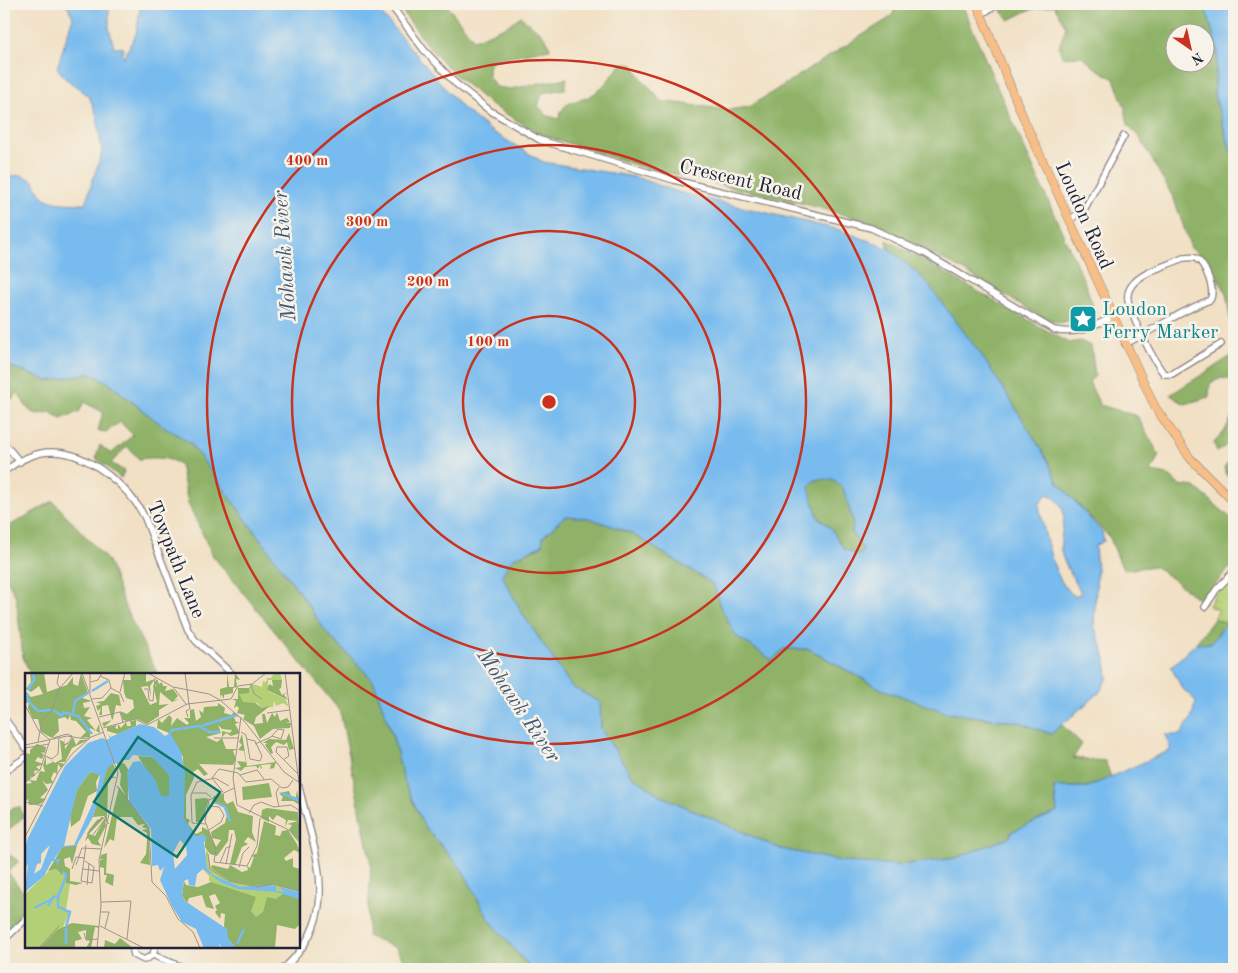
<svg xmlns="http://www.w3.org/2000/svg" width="1238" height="973" font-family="'Old Standard TT',serif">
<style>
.green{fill:#b4d076;stroke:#6b7958}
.forest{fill:#8fb267;stroke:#586a51;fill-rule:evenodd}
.water{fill:#78bbee;stroke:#4d6e94;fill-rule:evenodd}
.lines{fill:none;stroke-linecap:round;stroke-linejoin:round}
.minor-casing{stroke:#8a8180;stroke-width:8}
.major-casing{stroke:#8a8180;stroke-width:9}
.minor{stroke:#fff;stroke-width:5.5}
.major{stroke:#f7be87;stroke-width:8}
.ring{fill:none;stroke:#c8321e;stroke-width:2.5}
.labels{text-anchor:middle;stroke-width:5;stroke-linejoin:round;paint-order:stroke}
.street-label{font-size:20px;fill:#22223b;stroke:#f7f3e8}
.culture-label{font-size:20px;fill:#0d838f;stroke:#f7f3e8;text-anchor:start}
.water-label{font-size:21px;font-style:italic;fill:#40587a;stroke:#f7f3e8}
.inset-river{fill:none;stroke:#78bbee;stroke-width:2.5}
.inset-road{fill:none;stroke:#9e948d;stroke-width:1}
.view{fill:#0f766e;fill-opacity:0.15;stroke:#0f766e;stroke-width:2.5}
.inset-edge{fill:none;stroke:#22223b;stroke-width:2.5}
.centre{fill:#c8321e;stroke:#f7f3e8;stroke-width:2.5}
.ring-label{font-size:15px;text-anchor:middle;font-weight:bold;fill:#c8321e;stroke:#f7f3e8;stroke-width:5;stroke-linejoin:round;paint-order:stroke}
</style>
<rect width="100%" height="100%" fill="#f7f3e8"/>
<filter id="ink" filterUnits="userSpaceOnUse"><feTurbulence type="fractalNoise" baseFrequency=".02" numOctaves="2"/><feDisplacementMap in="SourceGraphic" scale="10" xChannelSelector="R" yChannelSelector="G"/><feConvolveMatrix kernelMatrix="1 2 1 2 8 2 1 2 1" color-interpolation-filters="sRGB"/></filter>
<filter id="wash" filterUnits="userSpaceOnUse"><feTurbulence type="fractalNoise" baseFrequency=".0096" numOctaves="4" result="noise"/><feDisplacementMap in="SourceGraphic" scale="20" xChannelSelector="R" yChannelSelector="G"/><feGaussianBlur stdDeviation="1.12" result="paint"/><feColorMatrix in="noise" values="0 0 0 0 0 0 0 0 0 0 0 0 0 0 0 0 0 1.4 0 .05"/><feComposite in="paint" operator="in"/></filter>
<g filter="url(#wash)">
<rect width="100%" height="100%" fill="#f1e0c4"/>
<polygon class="green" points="1234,576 1234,625 1214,619 1219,610 1209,606 1214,596"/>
<g class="forest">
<path d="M 397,4 L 446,4 L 474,40 L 507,26 L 521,16 C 531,28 547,32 550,49 L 494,59 L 488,67 L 488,76 L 496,87 L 510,89 L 567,78 L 565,89 L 542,93 L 538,106 L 548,116 L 559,119 C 565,95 579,105 595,93 C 605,86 614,72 623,63 L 633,65 L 642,79 L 661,101 L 728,110 L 749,107 L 891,17 L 898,4 L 962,4 L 997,87 L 1084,281 L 1092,303 L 1093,314 L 1060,323 L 1040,316 L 961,269 L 877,224 L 809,205 L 646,168 L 542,135 L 491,105 L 455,75 L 430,49 Z"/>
<path d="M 996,4 L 1204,4 L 1218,50 L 1214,95 L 1234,161 L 1234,380 L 1222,378 L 1210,383 L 1209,397 L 1185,404 L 1170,395 L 1233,355 L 1234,341 L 1226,293 L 1209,263 L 1191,248 L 1174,199 L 1140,138 L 1128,125 L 1125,108 L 1114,79 L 1094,67 L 1082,56 L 1062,57 L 1059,47 L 1066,27 L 1054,5 L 1029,10 L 1009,20 ZM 1176,32 L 1206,32 L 1206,62 L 1176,62 Z"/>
<polygon points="887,240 1069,343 1080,341 1091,346 1095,376 1089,382 1100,405 1137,416 1159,455 1151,472 1168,475 1179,485 1195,487 1234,521 1234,563 1206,595 1204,603 1155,566 1123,570 1110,538 1056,481 1047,459 924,279 888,248"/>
<path d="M 4,364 L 49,381 L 90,373 L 106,381 L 159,423 L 190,443 L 305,600 L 326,632 L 373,680 L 393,737 L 404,781 L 424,826 L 463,871 L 488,918 L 531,969 L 409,969 L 396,948 L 367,936 L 371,864 L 340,711 L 213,556 L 188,503 L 180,464 C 167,457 154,457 139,459 L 127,446 L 111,463 L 124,471 L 121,478 L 96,458 L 100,445 L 111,454 L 133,435 L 120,422 L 106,432 L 98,431 L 103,412 L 84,402 L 79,412 L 61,419 L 50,412 C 29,418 27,408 18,392 L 13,399 L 4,396 Z"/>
<polygon points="1234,413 1234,444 1232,441 1217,452 1214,443 1224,432"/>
<polygon points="1234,456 1234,482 1227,476 1224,467"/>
<polygon points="833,479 843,488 853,521 852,533 863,550 860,555 844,549 831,528 818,517 808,487 815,480"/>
<polygon points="53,501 108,561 126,610 158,674 30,674 23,657 16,597 4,573 4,529"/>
<polygon points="565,516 589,518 631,533 713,584 720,606 771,660 784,649 809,649 881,689 981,718 1019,722 1051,734 1061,724 1082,744 1073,758 1105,761 1111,777 1088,787 1054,787 1057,812 1011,832 1010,837 956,858 900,865 846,862 781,849 661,796 632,776 601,729 600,702 572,687 522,613 502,575 512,559 542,546 543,537"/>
<polygon points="1214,619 1227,623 1211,643 1195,644"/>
<polygon points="20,807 23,817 4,834 4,816 12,808"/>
<polygon points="4,844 6,853 19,861 8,872 22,891 26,891 26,913 4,933"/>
</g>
<g class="water">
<path d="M 66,4 L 109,5 L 109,28 L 114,47 L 124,48 L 122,54 L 124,57 L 136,34 L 141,4 L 373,4 L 462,108 L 491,131 L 543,162 L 635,177 L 681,193 L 840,230 L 888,248 L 924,279 L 980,353 L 1010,399 L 1047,459 L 1057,481 L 1102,532 L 1104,541 L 1095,546 L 1097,570 L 1094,625 L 1106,659 L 1108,678 L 1099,693 L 1051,734 L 1019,722 L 948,713 L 881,689 L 809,649 L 784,649 L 772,660 L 736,636 L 720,606 L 713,584 L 631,533 L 589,518 L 565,516 L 543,537 L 542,545 L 512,559 L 502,575 L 522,613 L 572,687 L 600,702 L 601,729 L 632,776 L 661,796 L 781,849 L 846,862 L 900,865 L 956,858 L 1010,837 L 1011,832 L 1057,812 L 1054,787 L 1088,787 L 1171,750 L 1165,735 L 1180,735 L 1191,719 L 1196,701 L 1182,688 L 1171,667 L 1195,644 L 1211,643 L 1227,623 L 1234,625 L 1234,969 L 531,969 L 488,918 L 463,871 L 424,826 L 404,781 L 393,737 L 373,680 L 326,632 L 305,600 L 190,443 L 159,423 L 106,381 L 90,373 L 49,381 L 4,364 L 4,181 L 6,177 L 21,175 L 34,181 C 44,208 61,202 85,204 L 102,152 L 97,116 L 89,96 L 65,78 L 57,68 L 73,17 ZM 833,479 L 843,488 L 853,521 L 852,533 L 863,550 L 860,555 L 844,549 L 831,528 L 818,517 L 809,487 L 815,480 ZM 1047,494 C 1075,506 1059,528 1061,550 C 1063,565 1075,579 1081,593 L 1075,596 C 1053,584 1044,530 1039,505 Z"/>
<polygon points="1204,4 1234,4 1234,161 1214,95 1218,50"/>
</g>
</g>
<g filter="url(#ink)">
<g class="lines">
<defs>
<g id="minor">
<path d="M 390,4 L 424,50 L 455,83 L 489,110 L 540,140 L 674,180 L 871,228 L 926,254 L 1054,330 C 1077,335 1093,327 1113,317"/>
<polyline points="981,14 999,4"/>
<polyline points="1070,220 1085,208 1124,136"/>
<path d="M 1125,344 C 1154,330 1180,311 1210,300 C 1216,291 1205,262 1195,258 C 1192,257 1187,258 1183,258 C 1167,266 1143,271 1132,285 C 1129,289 1127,295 1128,300 C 1132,318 1153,360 1164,374 L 1172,374 L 1221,344"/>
<polyline points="4,443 20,462"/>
<path d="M 4,472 C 17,461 36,451 54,452 C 90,453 130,488 145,518 L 188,630 L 196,641 L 232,674"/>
<polyline points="1205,607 1216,590 1234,571"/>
<polyline points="4,718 26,748"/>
<polyline points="4,772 26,757"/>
<polyline points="4,940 26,919"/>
<polyline points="132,947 134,955 144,960 153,955 155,947"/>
<polyline points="153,955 187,969"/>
<path d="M 283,969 C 344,914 315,856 299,787"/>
</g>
<polyline id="major" points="977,4 1025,122 1155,407 1190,458 1234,502"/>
</defs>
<use href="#minor" class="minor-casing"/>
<use href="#major" class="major-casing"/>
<use href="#minor" class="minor"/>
<use href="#major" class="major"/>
</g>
</g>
<g class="ring">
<circle cx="549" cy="402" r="86"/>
<circle cx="549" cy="402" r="171"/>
<circle cx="549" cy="402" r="257"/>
<circle cx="549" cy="402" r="342"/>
</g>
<defs>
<symbol id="sight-square" viewBox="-11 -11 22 22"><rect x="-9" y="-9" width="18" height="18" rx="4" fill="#0f9aa8" stroke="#f7f3e8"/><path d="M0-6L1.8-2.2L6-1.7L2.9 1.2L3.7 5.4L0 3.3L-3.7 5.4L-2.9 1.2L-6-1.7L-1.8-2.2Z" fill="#fff"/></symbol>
</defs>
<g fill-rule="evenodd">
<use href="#sight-square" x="1067" y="303" width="32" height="32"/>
</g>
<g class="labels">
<g class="street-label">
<text transform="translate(741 179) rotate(13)" y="7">Crescent Road</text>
<text transform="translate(1085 215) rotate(66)" y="7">Loudon Road</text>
<text transform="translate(177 559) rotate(68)" y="7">Towpath Lane</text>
</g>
<g class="culture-label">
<text x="1102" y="315">Loudon<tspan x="1102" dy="23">Ferry Marker</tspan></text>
</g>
<g class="water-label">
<text transform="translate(284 256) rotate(-94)" y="7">Mohawk River</text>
<text transform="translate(519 705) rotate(56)" y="7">Mohawk River</text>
</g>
</g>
<g transform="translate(25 673)">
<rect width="275" height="275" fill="#f1e0c4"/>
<path d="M 249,0 L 255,0 L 257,7 L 243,7 L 243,18 L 260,26 L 264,34 L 258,30 L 251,33 L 249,28 L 248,34 L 237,35 L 232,30 L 215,30 L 214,20 L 224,17 L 225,11 L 228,11 L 237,14 L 238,8 L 241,9 L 242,5 L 246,5 ZM 182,175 L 186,196 L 275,216 L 275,226 L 269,224 L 231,244 L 208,218 L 184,208 L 184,203 L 177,195 ZM 31,196 L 34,200 L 40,199 L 45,211 L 41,237 L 44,240 L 38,254 L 15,275 L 0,275 L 0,221 L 24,198 Z" fill="#b4d076"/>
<path d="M 5,0 L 19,0 L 22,19 L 42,12 L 48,4 L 48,11 L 53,13 L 56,0 L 63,20 L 57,25 L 67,28 L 58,30 L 59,35 L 65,34 L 59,43 L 67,45 L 62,47 L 71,58 L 74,51 L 75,60 L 65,55 L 65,64 L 55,65 L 61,59 L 51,48 L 46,47 L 45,42 L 43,47 L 40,44 L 33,46 L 34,58 L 27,65 L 16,59 L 13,46 L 8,46 L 3,35 L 4,28 L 0,31 L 0,18 L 6,24 L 18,21 L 14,13 L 6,19 L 1,16 L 6,9 ZM 105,0 L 121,0 L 121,9 L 130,6 L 125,13 L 126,24 L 123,13 L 116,14 L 125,32 L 132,29 L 128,12 L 132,13 L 129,10 L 132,6 L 134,11 L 137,9 L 138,13 L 142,13 L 140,18 L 148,16 L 153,23 L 149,27 L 154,26 L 147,29 L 135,19 L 134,32 L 144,31 L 134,37 L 134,43 L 122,51 L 112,46 L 102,48 L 102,44 L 102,48 L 98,47 L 95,38 L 102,41 L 109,35 L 108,27 L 101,25 L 99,19 L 98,7 L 106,7 ZM 202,0 L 204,14 L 209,14 L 210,0 L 215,7 L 211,6 L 212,14 L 208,15 L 208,20 L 199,22 L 199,26 L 196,21 L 195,26 L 195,16 L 202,14 ZM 247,7 L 257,7 L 256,15 L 249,19 L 254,16 L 257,22 L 262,19 L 259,22 L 263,27 L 242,17 L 244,11 L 248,13 ZM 225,11 L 224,20 L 214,21 L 218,29 L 230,30 L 237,35 L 245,33 L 231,44 L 229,51 L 238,50 L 237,41 L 240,41 L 242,50 L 247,40 L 250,44 L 252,39 L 255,48 L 266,43 L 262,45 L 265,49 L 260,49 L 266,50 L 265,55 L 248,56 L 235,66 L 229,53 L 218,46 L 220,42 L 212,40 L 214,35 L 212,33 L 209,35 L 211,28 L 207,26 L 213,26 L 213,15 L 224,15 ZM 86,20 L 94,22 L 96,33 L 91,32 L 88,46 L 79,54 L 77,50 L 87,47 L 83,32 L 77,33 L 77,42 L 74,42 L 76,35 L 73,38 L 71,33 L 76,31 L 71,29 L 79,28 ZM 193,30 L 200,35 L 199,40 L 206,42 L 209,39 L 214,43 L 209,44 L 211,49 L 215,49 L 210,51 L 215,60 L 206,63 L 201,60 L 197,64 L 197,58 L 205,60 L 207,57 L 197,56 L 193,52 L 196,60 L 181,64 L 192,69 L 197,65 L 201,76 L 212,76 L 208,78 L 211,86 L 208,92 L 174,91 L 183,101 L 179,103 L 173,96 L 168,99 L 169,105 L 161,122 L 161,145 L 165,147 L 163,151 L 171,161 L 177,158 L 177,154 L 183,157 L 191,174 L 196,167 L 187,165 L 186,159 L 200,150 L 202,142 L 198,132 L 187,130 L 189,123 L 199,121 L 199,127 L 202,131 L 208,128 L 213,139 L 228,143 L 227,159 L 231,169 L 223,164 L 219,169 L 223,171 L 217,174 L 210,192 L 205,191 L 211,166 L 209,157 L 204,157 L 203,168 L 192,183 L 185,181 L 180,174 L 180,164 L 177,161 L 172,165 L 163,155 L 159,146 L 158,84 L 144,60 L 132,55 L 133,46 L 137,50 L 144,42 L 147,45 L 146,53 L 152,45 L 162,52 L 164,50 L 159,45 L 165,45 L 165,37 L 169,36 L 171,48 L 176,44 L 174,37 L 178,40 L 179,34 L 193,33 ZM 111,47 L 111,53 L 93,61 L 82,58 L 82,54 L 92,52 L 90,55 L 93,56 L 93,51 L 96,55 L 101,49 L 102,53 L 106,53 L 105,48 ZM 264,60 L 269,76 L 264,77 L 262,69 L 259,72 L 251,69 L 246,74 L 248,80 L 246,81 L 240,72 L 242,70 L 238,70 L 244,66 L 261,67 ZM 217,61 L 222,93 L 251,89 L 249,95 L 245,96 L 246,91 L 236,92 L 237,95 L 236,96 L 235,92 L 233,96 L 231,93 L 220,94 L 216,98 L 210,95 L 216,94 L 212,88 L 221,89 L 219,78 L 213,77 L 217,72 L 214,69 ZM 39,64 L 40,76 L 48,64 L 51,72 L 55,67 L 63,67 L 47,75 L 40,89 L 33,89 L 39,91 L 36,95 L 33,91 L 32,101 L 29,99 L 26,105 L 28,110 L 21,111 L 17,107 L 23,117 L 15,125 L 21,126 L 15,131 L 4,132 L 3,126 L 0,129 L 0,111 L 7,110 L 4,107 L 0,109 L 0,80 L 5,81 L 5,77 L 12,71 L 21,74 L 20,80 L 16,79 L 19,82 L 17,86 L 13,84 L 10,88 L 18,91 L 11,94 L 15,97 L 9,98 L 10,103 L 5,104 L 5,107 L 11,108 L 15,98 L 20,99 L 18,92 L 21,83 L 21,92 L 28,89 L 22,84 L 30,90 L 37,86 L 35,67 L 39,69 ZM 113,83 L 127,84 L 138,93 L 145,104 L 144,123 L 136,123 ZM 95,88 L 95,91 L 99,90 L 103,96 L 103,128 L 95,112 L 96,101 L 91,89 ZM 88,90 L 91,98 L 87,103 L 92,105 L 86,105 L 83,110 L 82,149 L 79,143 L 68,144 L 82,94 ZM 65,99 L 75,101 L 71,109 L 72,118 L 63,123 L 55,147 L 46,154 L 45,142 L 52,117 ZM 244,110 L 247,124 L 218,127 L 217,114 ZM 94,114 L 124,155 L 125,192 L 115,190 L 121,181 L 122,167 L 122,160 L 117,157 L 123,156 L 117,154 L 120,151 L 113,152 L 107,144 L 92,144 L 89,168 L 85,166 L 79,175 ZM 272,117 L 275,132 L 268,128 L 256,128 L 258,124 L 254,120 L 264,118 L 266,123 L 271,124 ZM 180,125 L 184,126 L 177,149 L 171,149 L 170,126 ZM 242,135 L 273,139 L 275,169 L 264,157 L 267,152 L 262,151 L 273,148 L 263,147 L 260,154 L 261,147 L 252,142 L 248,147 L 244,143 L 244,149 L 236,145 L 237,137 ZM 80,144 L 64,161 L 70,163 L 80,145 L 81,153 L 73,168 L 76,173 L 67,171 L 63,165 L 60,168 L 64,157 L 72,147 ZM 239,148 L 251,153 L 250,162 L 255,163 L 257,158 L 263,157 L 272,171 L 275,180 L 269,177 L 259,185 L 261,188 L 268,185 L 268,194 L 275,196 L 275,218 L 249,211 L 233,213 L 205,208 L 186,195 L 187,192 L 203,196 L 205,192 L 217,199 L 223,197 L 222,193 L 225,195 L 229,184 L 226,183 L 232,180 ZM 53,169 L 47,191 L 45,184 L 39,186 L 40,193 L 45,196 L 45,208 L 58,210 L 51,212 L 41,210 L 40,200 L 37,202 L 31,196 L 23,198 L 38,173 L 51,173 ZM 82,180 L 81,200 L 89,202 L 88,213 L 80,209 L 82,202 L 79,202 L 79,195 L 75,194 L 75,187 L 79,187 L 75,186 L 76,182 ZM 159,208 L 161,212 L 173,214 L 186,209 L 231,224 L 226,238 L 231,244 L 238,239 L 242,224 L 251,226 L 259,220 L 269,223 L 275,226 L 275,251 L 270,256 L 252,252 L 250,275 L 211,275 L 203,266 L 199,253 L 200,241 L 196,240 L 195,246 L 190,239 L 192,237 L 190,233 L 195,230 L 190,221 L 184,223 L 189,236 L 181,234 L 177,222 L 164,225 L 162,230 L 157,223 ZM 47,250 L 74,253 L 74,255 L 70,254 L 66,275 L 61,275 L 65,268 L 61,266 L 61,257 L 53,259 L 57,266 L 50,268 L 50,275 L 15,275 L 32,257 ZM 95,265 L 108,275 L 79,275 L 80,267 L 90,271 Z" fill="#8fb267"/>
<path d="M 115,51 L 129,54 L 140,63 L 145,60 L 156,79 L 160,101 L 159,146 L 171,164 L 177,161 L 182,165 L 179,169 L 182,195 L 188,202 L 215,214 L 243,212 L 251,213 L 251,218 L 260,219 L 254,214 L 275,219 L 274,226 L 251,219 L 213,216 L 197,210 L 178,196 L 172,201 L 170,213 L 164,212 L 163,206 L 159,208 L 157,223 L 160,228 L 202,256 L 203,266 L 211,275 L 198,275 L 193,270 L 196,275 L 179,275 L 171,256 L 157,249 L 147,233 L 135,207 L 139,194 L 135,198 L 133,192 L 127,193 L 126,156 L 104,128 L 102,99 L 108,89 L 115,88 L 130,106 L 136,123 L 144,123 L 144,102 L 127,84 L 108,82 L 104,87 L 97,87 L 83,94 L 68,144 L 56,165 L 51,173 L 38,174 L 29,186 L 35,186 L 33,193 L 31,188 L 27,188 L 19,203 L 0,219 L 3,191 L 0,195 L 0,176 L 3,165 L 40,93 L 63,70 L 77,65 L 82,67 L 85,65 L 83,62 L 86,64 ZM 65,99 L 75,102 L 71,123 L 49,172 L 39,173 L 52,117 ZM 155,167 L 161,173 L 162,182 L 150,196 L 148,180 ZM 25,172 L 16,196 L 9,201 L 12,191 L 16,190 L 16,181 Z" fill="#78bbee" fill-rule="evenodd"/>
<path class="inset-river" d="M 3,17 L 9,7 L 8,0M 67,18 L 83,8M 2,20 L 4,29 L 13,38 L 26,37M 28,37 L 37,43 L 38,39 L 53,43 L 67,61M 48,40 L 50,28 L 63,20M 176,53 L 212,42M 144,61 L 147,57 L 174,53 L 184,59 L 195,59M 257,120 L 275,128M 192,130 L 200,134 L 205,148M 37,199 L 41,201 L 40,206 L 33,224 L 33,234 L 45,239 L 41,254M 23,233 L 28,224 L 33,223M 9,235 L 27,226M 41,271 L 41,255M 212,271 L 219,256"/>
<path class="inset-road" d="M 34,0 L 32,10 L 35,15M 57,0 L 93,100 L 74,187 L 76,232 L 72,275M 123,0 L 148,14 L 161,31M 160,0 L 164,31M 260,0 L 274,110M 75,3 L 84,7 L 86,15M 66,9 L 73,7 L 77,0M 226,11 L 229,21 L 237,26M 148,14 L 184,21 L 195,27 L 220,49 L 259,99 L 275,110M 119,16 L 123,16 L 124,27 L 128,28 L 130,5M 95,19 L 100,0M 65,21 L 65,0M 67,26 L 77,25 L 86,15 L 95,20 L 99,29M 0,32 L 14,58 L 25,67 L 15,97 L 0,110M 242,40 L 265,37M 74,44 L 95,39 L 98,49M 163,44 L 161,38 L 165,36 L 164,31M 216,44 L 208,105 L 212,132 L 264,157 L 275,170M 78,55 L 110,46 L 122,52 L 162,31 L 206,26 L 213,13 L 227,11 L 241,0M 216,59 L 221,62 L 225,86 L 235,88 L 237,83 L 230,68 L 222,66M 28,65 L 42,61 L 47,63 L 45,68 L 42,71 L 39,72 L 43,70M 189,65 L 214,65M 13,69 L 17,47 L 27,37 L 34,16 L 48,0M 230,71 L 246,64 L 253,56 L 259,57 L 256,66 L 247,63M 0,72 L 42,63 L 61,66 L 79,59M 0,75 L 24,71M 20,83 L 27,86 L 33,81 L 34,64M 259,86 L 264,83 L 262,74 L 252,74 L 251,79 L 273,101M 215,102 L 232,97 L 239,106M 190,105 L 204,113M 92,113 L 124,155 L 127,209 L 141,223 L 153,246 L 168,259 L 175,275M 209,115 L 184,127 L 180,148 L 191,176 L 189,189 L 222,193 L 232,173 L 235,145M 198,119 L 187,105 L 194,96 L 213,100 L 221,109 L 246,106 L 257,115 L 263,114 L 268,107M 167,120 L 181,120 L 186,124M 0,129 L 18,133M 184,133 L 194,134 L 199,142 L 196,149 L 184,157M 254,134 L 251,120 L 254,114M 224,140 L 229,132 L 236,129 L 249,134 L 266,132 L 275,138M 181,151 L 167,150 L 166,122 L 172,109 L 190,105M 62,161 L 77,144 L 84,151M 67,163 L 81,145M 0,164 L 34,98 L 48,80 L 65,65M 183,181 L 185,196 L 204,208 L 233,214 L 247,211 L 275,218M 60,188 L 69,194 L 67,210 L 56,208 L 61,172M 195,190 L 201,175 L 206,173M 201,191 L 207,161M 51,192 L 57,175 L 77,176M 214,194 L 218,180 L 224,174M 47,196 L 51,184 L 60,185M 58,196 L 74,198M 62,212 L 64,190M 76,229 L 106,228 L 102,266M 76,239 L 84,239 L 80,255M 75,253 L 119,275M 59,260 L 61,267 L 73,266M 14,275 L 34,253"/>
<path class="view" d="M 113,64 L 195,119 L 152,184 L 69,129 Z"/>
<rect width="275" height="275" class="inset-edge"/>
</g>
<circle cx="549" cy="402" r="8" class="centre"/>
<g class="ring-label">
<text x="307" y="165">400 m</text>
<text x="367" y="226">300 m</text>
<text x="428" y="286">200 m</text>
<text x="488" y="346">100 m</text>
</g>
<rect width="1238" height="973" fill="none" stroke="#f7f3e8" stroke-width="20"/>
<g transform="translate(1190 48) rotate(146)"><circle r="24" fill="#f7f3e8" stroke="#a29fa3"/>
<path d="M0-4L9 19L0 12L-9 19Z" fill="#c8321e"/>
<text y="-8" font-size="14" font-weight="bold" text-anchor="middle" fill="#22223b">N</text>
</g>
</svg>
